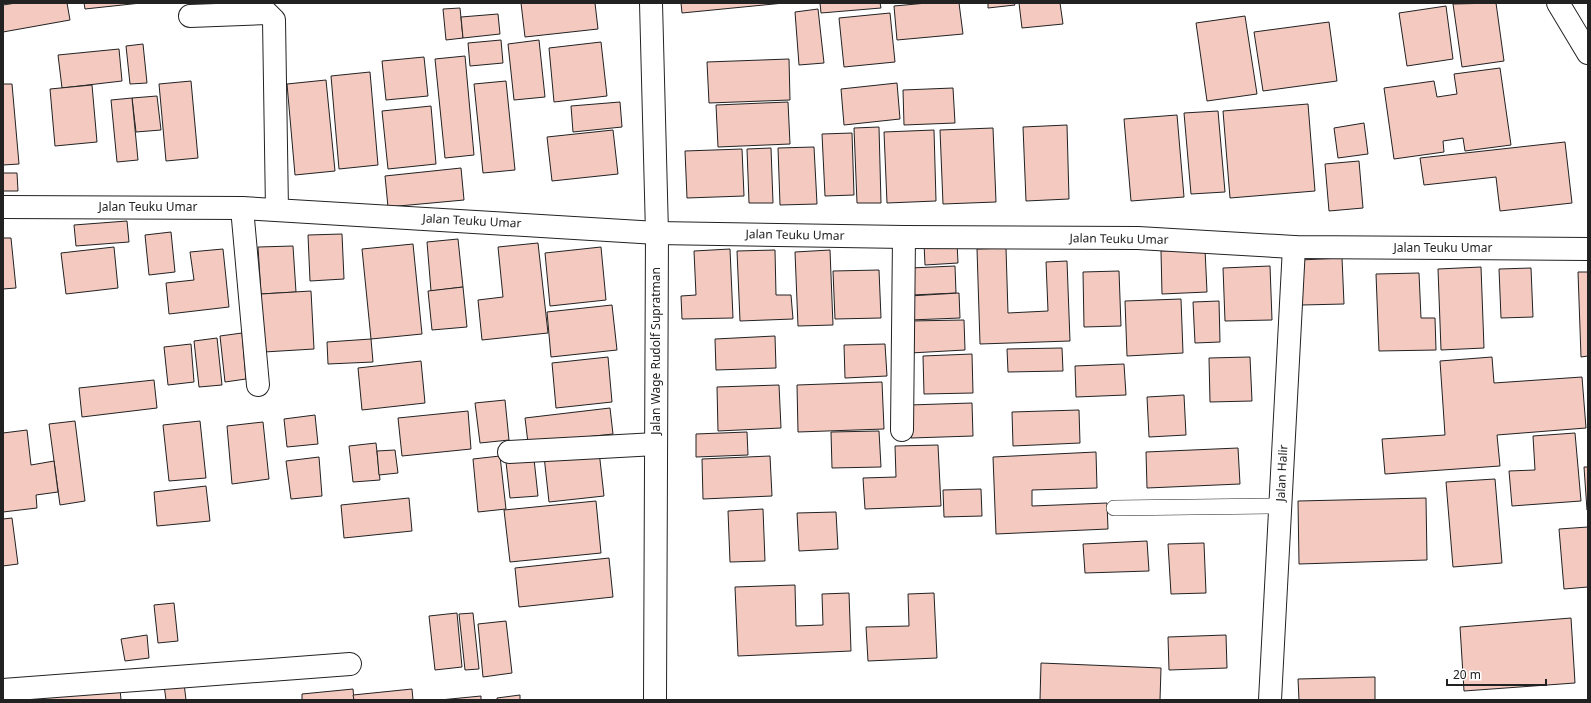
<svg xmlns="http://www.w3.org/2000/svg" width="1591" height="703" font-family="'Noto Sans',sans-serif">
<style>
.building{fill:#f3c9c0;stroke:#222}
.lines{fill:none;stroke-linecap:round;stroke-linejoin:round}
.service-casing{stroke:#222;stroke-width:16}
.minor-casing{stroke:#222;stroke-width:24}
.tertiary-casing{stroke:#222;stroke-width:24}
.primary-casing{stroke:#222;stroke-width:24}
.service{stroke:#fff;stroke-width:15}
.minor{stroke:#fff;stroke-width:22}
.tertiary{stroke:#fff;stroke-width:22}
.primary{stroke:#fff;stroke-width:22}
.labels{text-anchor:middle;stroke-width:3;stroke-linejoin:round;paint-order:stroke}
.street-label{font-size:12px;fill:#222;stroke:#fff}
</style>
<rect width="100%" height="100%" fill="#fff"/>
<g class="building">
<polygon points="16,3 67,3 70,20 3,32 3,5"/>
<polygon points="84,3 141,3 85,9"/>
<polygon points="521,3 595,3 598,29 525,37"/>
<polygon points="681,3 784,3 682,13"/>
<polygon points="820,3 880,3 881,8 821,13"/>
<polygon points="927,3 959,3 963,34 897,40 894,6"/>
<polygon points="988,3 1014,3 1015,5 988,8"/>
<polygon points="1019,3 1060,3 1063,24 1022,28"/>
<polygon points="1496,3 1504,61 1462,67 1453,4"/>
<polygon points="1446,6 1453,59 1407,66 1399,13"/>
<polygon points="460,8 463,38 446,40 443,9"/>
<polygon points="818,9 824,63 799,65 795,12"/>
<polygon points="890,13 895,62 844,67 839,18"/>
<polygon points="498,14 500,34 463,38 461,17"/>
<polygon points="1245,16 1257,94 1207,101 1196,23"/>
<polygon points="1329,22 1337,81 1263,91 1254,32"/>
<polygon points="501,40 503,63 470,66 468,43"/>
<polygon points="539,40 545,97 514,100 508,44"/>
<polygon points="601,42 607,96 554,102 549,48"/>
<polygon points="143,44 147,83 130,84 126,46"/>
<polygon points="119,49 122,81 62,88 58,55"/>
<polygon points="465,56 474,155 445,158 435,59"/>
<polygon points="424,57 428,96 386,100 382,61"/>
<polygon points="789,59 790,100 709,103 707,62"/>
<polygon points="1500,68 1511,145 1465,151 1463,138 1443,141 1444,152 1394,159 1384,88 1434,81 1437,97 1457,94 1454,74"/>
<polygon points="370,72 378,165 339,169 331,76"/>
<polygon points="326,80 335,171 295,175 287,84"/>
<polygon points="191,81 198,158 166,161 159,84"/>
<polygon points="506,81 515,170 483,173 474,84"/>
<polygon points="897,83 900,119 844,125 841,89"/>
<polygon points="3,84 12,84 19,164 3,165"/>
<polygon points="92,85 97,142 55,146 50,89"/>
<polygon points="953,88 955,123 904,125 903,90"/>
<polygon points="157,96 161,130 136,132 132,98"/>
<polygon points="132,98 138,160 117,162 111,100"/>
<polygon points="620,102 622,127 573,132 571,106"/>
<polygon points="788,102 790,144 718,147 716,105"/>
<polygon points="1308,104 1315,191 1230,198 1223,111"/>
<polygon points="431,106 436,164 388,169 382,111"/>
<polygon points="1218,111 1225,192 1191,194 1184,113"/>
<polygon points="1177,115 1184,197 1131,201 1124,119"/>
<polygon points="1364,123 1368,154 1338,158 1334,128"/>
<polygon points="1067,125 1069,199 1026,201 1023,127"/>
<polygon points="879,127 881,203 857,203 854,128"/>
<polygon points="993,128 996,202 943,204 940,130"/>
<polygon points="613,130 618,174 552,181 547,137"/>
<polygon points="934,130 936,201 887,203 884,132"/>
<polygon points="852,133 854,195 825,196 822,134"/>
<polygon points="1565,142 1572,203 1500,211 1496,177 1424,185 1420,158"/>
<polygon points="814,147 817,204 780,205 778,148"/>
<polygon points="771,148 773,203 749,203 747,149"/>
<polygon points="742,149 744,196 687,198 685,151"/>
<polygon points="1359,161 1363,208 1329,211 1325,164"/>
<polygon points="461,168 464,200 388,207 385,176"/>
<polygon points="3,173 17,173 18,191 3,191"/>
<polygon points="127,221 129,242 76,246 74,225"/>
<polygon points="171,232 175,272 149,275 145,235"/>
<polygon points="342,234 344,279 310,281 308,235"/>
<polygon points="3,238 11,238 16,288 3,289"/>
<polygon points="458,239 463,287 431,291 427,242"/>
<polygon points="957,242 958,263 925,265 924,243"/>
<polygon points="538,243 548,333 482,340 478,300 503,297 498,247"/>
<polygon points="413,244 422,334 371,339 362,249"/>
<polygon points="293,246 296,292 261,294 258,247"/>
<polygon points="114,247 118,288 66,294 61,253"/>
<polygon points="601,247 606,300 550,306 545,253"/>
<polygon points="1006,248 1008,313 1048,311 1046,262 1067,261 1070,341 980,344 977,249"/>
<polygon points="223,249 229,307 169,314 166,283 194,280 190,252"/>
<polygon points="730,249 733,318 682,319 681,296 696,295 694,251"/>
<polygon points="1205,249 1207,292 1162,294 1161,251"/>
<polygon points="775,250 776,295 791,295 793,319 740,321 737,251"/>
<polygon points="830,250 833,325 798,326 795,252"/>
<polygon points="1342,258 1344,304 1302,305 1300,260"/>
<polygon points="955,266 956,293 912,295 910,268"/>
<polygon points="1270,266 1272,320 1225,321 1223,268"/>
<polygon points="1481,267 1484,348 1441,350 1438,269"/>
<polygon points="1531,268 1533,317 1501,318 1499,269"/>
<polygon points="879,270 881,318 835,319 833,271"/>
<polygon points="1119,271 1121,326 1084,327 1083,272"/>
<polygon points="1578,272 1588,272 1588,356 1581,357"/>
<polygon points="1419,273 1421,318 1435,318 1436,350 1379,351 1376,274"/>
<polygon points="463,287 467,327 432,330 428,291"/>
<polygon points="311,291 314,349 264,352 261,294"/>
<polygon points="959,293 960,318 910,320 909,296"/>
<polygon points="1181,299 1183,353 1127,356 1125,301"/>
<polygon points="1219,301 1220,342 1195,343 1193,302"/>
<polygon points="612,305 617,350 551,357 547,312"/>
<polygon points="964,320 965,350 910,353 909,321"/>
<polygon points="242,333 246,379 225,382 220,336"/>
<polygon points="775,336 776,368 716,370 715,339"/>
<polygon points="217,338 222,385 199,387 194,341"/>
<polygon points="371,339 373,362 328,364 327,342"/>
<polygon points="191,344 194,382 168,385 164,347"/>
<polygon points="885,344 887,376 845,378 844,345"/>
<polygon points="1062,348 1063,371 1008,372 1007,349"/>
<polygon points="972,354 973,393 924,394 923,356"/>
<polygon points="608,357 612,402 556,408 552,363"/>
<polygon points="1250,357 1252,401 1210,402 1209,358"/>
<polygon points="1492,357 1494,383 1582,377 1586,428 1497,435 1500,466 1385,474 1382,439 1445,435 1440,361"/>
<polygon points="421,361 425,403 362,410 358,368"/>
<polygon points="1124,364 1126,395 1076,397 1075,366"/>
<polygon points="154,380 157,408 82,417 79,388"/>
<polygon points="882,382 884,429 798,432 797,385"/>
<polygon points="779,385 781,428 718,431 717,387"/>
<polygon points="1184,395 1186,435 1149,437 1147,397"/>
<polygon points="505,400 509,440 480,443 475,403"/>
<polygon points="972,403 973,436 911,438 909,405"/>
<polygon points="610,408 613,434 528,443 525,418"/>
<polygon points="1079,410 1080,443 1013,446 1012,412"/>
<polygon points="468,411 471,449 402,456 398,418"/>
<polygon points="315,415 318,444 287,447 284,419"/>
<polygon points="75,421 85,501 60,505 49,424"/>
<polygon points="200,421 206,478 169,481 163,425"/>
<polygon points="263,422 269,479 232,484 227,426"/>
<polygon points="27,430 31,465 54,461 58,492 36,495 37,508 3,512 3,433"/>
<polygon points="879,431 881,467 832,468 831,432"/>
<polygon points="747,432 748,455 696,457 696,434"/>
<polygon points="1575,433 1581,501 1512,506 1509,471 1535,470 1533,436"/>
<polygon points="376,443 380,480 353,482 349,446"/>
<polygon points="938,445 941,506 865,509 863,478 896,477 895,446"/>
<polygon points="1238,448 1240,484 1147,488 1146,452"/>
<polygon points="395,450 398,473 379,475 377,451"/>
<polygon points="599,451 604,496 549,502 544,456"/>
<polygon points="1096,452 1097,488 1032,490 1032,506 1107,503 1108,529 996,534 993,457"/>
<polygon points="500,456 506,509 478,512 473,459"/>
<polygon points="770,456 772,496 703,499 702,459"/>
<polygon points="319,457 322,496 291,499 286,461"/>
<polygon points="534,459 538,496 510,498 506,462"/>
<polygon points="1584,467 1588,467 1588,510 1587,510"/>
<polygon points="1495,479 1502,563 1453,567 1446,482"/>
<polygon points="206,486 210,521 157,526 154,492"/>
<polygon points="981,489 982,516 944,517 943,490"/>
<polygon points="409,498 412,531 344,538 341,505"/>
<polygon points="1426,498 1427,560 1299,564 1298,501"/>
<polygon points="596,501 601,553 510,562 504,510"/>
<polygon points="763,509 765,561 730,562 728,511"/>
<polygon points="836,512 838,549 799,551 797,513"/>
<polygon points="12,518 18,564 3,566 3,519"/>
<polygon points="1588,527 1588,587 1564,589 1559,529"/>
<polygon points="1147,541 1149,571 1085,573 1083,544"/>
<polygon points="1204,543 1206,593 1171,594 1168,544"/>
<polygon points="609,558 613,597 519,607 515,568"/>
<polygon points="795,585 796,626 823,625 822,594 849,593 851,651 738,656 735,587"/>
<polygon points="934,593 937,658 868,661 866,627 909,626 908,594"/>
<polygon points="174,603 178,641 158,643 154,605"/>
<polygon points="457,613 462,667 435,670 429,616"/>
<polygon points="473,613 479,669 465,670 459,614"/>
<polygon points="1571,618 1575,683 1464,691 1460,627"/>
<polygon points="506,621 512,673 483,677 478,624"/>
<polygon points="147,635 149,658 125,661 121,639"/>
<polygon points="1226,635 1227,668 1169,670 1168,637"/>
<polygon points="1041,663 1161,668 1160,700 1040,700"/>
<polygon points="1375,677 1375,700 1299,700 1298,679"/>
<polygon points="184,683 186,700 166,700 164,685"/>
<polygon points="120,689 121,700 19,700"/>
<polygon points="353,689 354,700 302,700 302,694"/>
<polygon points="412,689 413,700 354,700 353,695"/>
<polygon points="520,695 520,700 497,700 497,698"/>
<polygon points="481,696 481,700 440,700"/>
</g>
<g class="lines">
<defs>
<polyline id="service" points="1114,508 1280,506"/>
<g id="minor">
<polyline points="190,16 267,13 274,20 277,210"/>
<polyline points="3,207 242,208 657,233"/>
<polyline points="242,208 258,385"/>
<polyline points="902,430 904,237"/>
<polyline points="509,452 656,444"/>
<polyline points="3,690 350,664"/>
<polyline points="1270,700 1294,247"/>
</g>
<g id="tertiary">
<polyline points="651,3 657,233 655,700"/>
<polyline points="657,233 904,237 1138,238 1294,247 1588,249"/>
</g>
<polyline id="primary" points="1558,3 1588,53"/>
</defs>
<use href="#service" class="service-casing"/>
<use href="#minor" class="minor-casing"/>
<use href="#tertiary" class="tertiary-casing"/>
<use href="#primary" class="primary-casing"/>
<use href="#service" class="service"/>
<use href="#minor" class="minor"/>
<use href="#tertiary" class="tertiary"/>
<use href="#primary" class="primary"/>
</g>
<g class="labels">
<g class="street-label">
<text x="148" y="211">Jalan Teuku Umar</text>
<text transform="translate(472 221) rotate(3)" y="4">Jalan Teuku Umar</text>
<text transform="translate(795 235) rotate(1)" y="4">Jalan Teuku Umar</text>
<text transform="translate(1119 239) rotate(1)" y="4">Jalan Teuku Umar</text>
<text x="1443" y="252">Jalan Teuku Umar</text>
<text transform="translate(656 351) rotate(-90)" y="4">Jalan Wage Rudolf Supratman</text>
<text transform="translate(1282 473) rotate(-87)" y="4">Jalan Halir</text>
</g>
</g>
<rect width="1591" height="703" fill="none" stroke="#222222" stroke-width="8"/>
<path d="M1447 679v6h99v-6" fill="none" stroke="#222222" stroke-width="2"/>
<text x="1453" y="679" font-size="12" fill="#222222" stroke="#ffffff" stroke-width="3" paint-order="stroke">20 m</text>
</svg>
